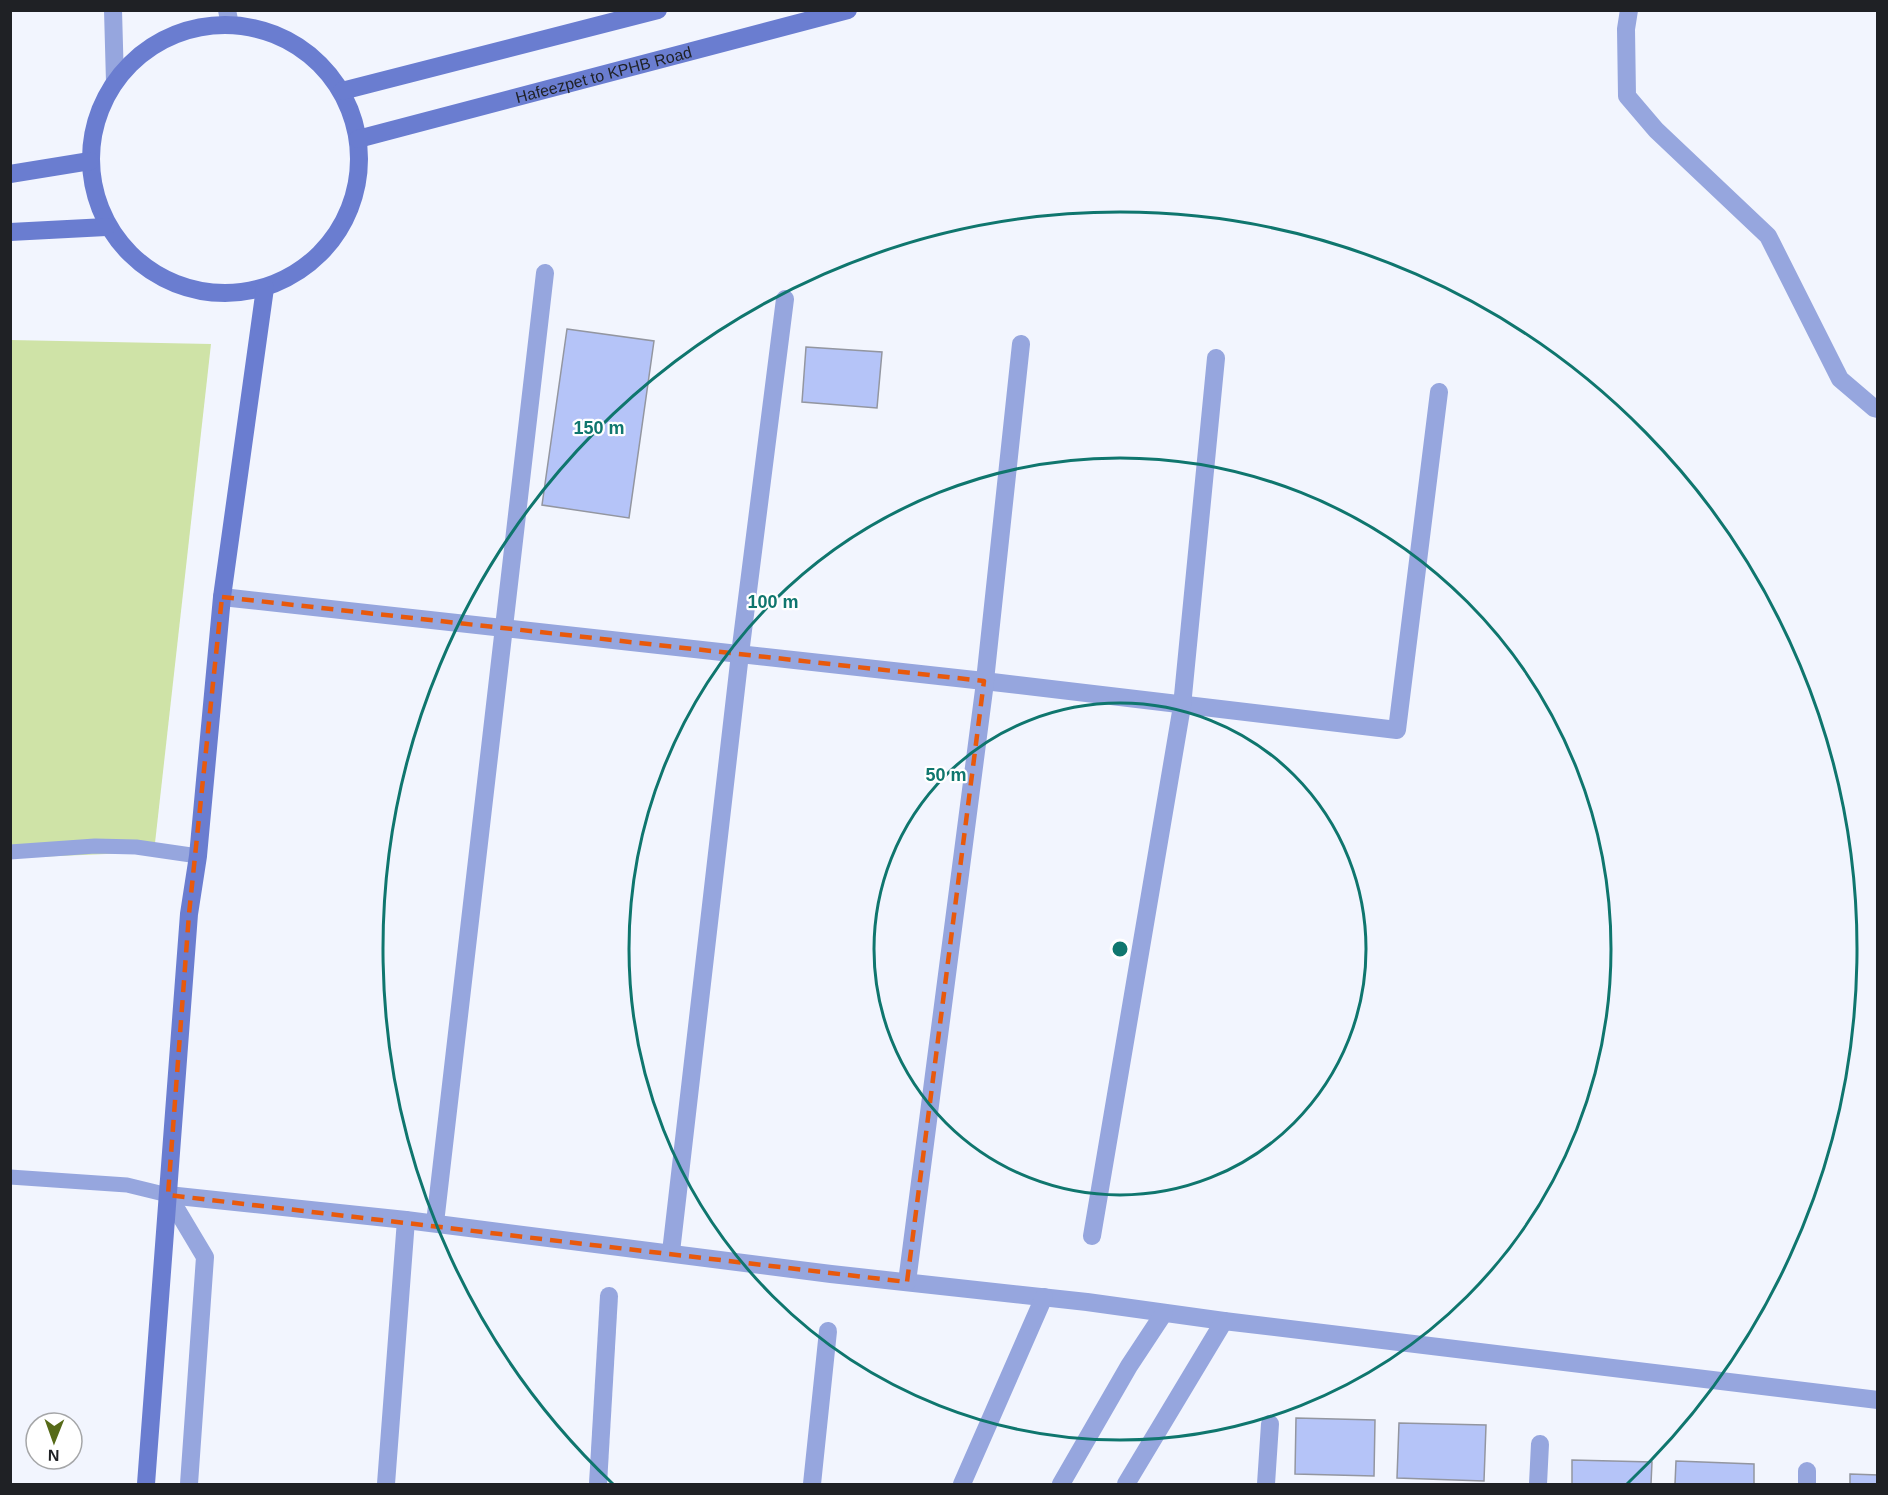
<svg xmlns="http://www.w3.org/2000/svg" width="1888" height="1495" font-family="Arial,sans-serif">
<style>
.green{fill:#cfe3a7}
.building{fill:#b5c4f8;stroke:#9396a0;stroke-width:1.5}
.lines{fill:none;stroke-linecap:round;stroke-linejoin:round}
.lane{stroke:#96a6de;stroke-width:15}
.street{stroke:#96a6de;stroke-width:18}
.secondary{stroke:#6a7dd0;stroke-width:18}
.marked{fill:none;stroke:#e8590c;stroke-width:4.5;stroke-dasharray:12 8;stroke-linejoin:round}
.ring{fill:none;stroke:#0f766e;stroke-width:3}
.labels{text-anchor:middle;stroke-width:4.5;stroke-linejoin:round;paint-order:stroke}
.street-label{font-size:16px;fill:#1f2125;stroke:#fff}
.centre{fill:#0f766e;stroke:#fff;stroke-width:3}
.ring-label{font-size:18px;text-anchor:middle;font-weight:bold;fill:#0f766e;stroke:#fff;stroke-width:4.5;stroke-linejoin:round;paint-order:stroke}
</style>
<rect width="100%" height="100%" fill="#f2f5fe"/>
<polygon class="green" points="10,340 211,344 154,852 11,858"/>
<g class="building">
<polygon points="567,329 654,341 629,518 542,505"/>
<polygon points="806,347 882,352 877,408 802,402"/>
<polygon points="1296,1418 1375,1420 1374,1476 1295,1474"/>
<polygon points="1399,1423 1486,1425 1484,1481 1397,1478"/>
<polygon points="1572,1460 1652,1462 1651,1484 1572,1484"/>
<polygon points="1676,1461 1754,1464 1754,1484 1675,1484"/>
<polygon points="1850,1474 1878,1475 1878,1484 1850,1484"/>
</g>
<g class="lines">
<g class="lane">
<polyline points="10,852 95,846 136,847 198,856"/>
<polyline points="10,1177 127,1185 168,1195"/>
</g>
<g class="street">
<polyline points="113,10 115,82"/>
<polyline points="227,10 230,25"/>
<polyline points="1629,10 1626,29 1627,96 1656,130 1768,236 1840,379 1874,408 1878,409"/>
<polyline points="222,597 984,681 1397,730 1439,392"/>
<polyline points="168,1195 406,1220 831,1274 1087,1302 1224,1321 1878,1400"/>
<polyline points="168,1195 205,1257 189,1484"/>
<polyline points="435,1223 545,273"/>
<polyline points="1092,1236 1182,706 1216,358"/>
<polyline points="671,1252 740,654 785,299"/>
<polyline points="907,1282 984,690 1021,344"/>
<polyline points="386,1484 406,1220"/>
<polyline points="598,1484 609,1296"/>
<polyline points="812,1484 828,1331"/>
<polyline points="962,1484 1044,1297"/>
<polyline points="1061,1484 1129,1366 1164,1313"/>
<polyline points="1126,1484 1224,1321"/>
<polyline points="1266,1484 1270,1424"/>
<polyline points="1538,1484 1540,1444"/>
<polyline points="1807,1484 1807,1471"/>
</g>
<g class="secondary">
<circle cx="225" cy="159" r="134"/>
<polyline points="342,91 658,10"/>
<path id="s1" d="M 358,139 L 848,10"/>
<polyline points="10,174 90,161"/>
<polyline points="10,232 106,227"/>
<polyline points="146,1484 189,914 198,856 222,597 265,288"/>
</g>
</g>
<path class="marked" d="M 222,597 L 984,681 L 907,1282 L 168,1195 L 189,914 Z"/>
<g class="ring">
<circle cx="1120" cy="949" r="246"/>
<circle cx="1120" cy="949" r="491"/>
<path d="M613 1484A737 737 0 1 1 1627 1484"/>
</g>
<g class="labels">
<g class="street-label">
<text dy="6" stroke="none"><textPath href="#s1" startOffset="254">Hafeezpet to KPHB Road</textPath></text>
</g>
</g>
<circle cx="1120" cy="949" r="9" class="centre"/>
<g class="ring-label">
<text x="599" y="434">150 m</text>
<text x="773" y="608">100 m</text>
<text x="946" y="781">50 m</text>
</g>
<rect width="1888" height="1495" fill="none" stroke="#1f2125" stroke-width="24"/>
<g transform="translate(54 1441) rotate(181)"><circle r="28" fill="#ffffff" stroke="#a5a6a8" stroke-width="1.5"/>
<path d="M0-4.5L10 22L0 15L-10 22Z" fill="#566a18"/>
<text y="-9" font-size="16" font-weight="bold" text-anchor="middle" fill="#1f2125">N</text>
</g>
</svg>
